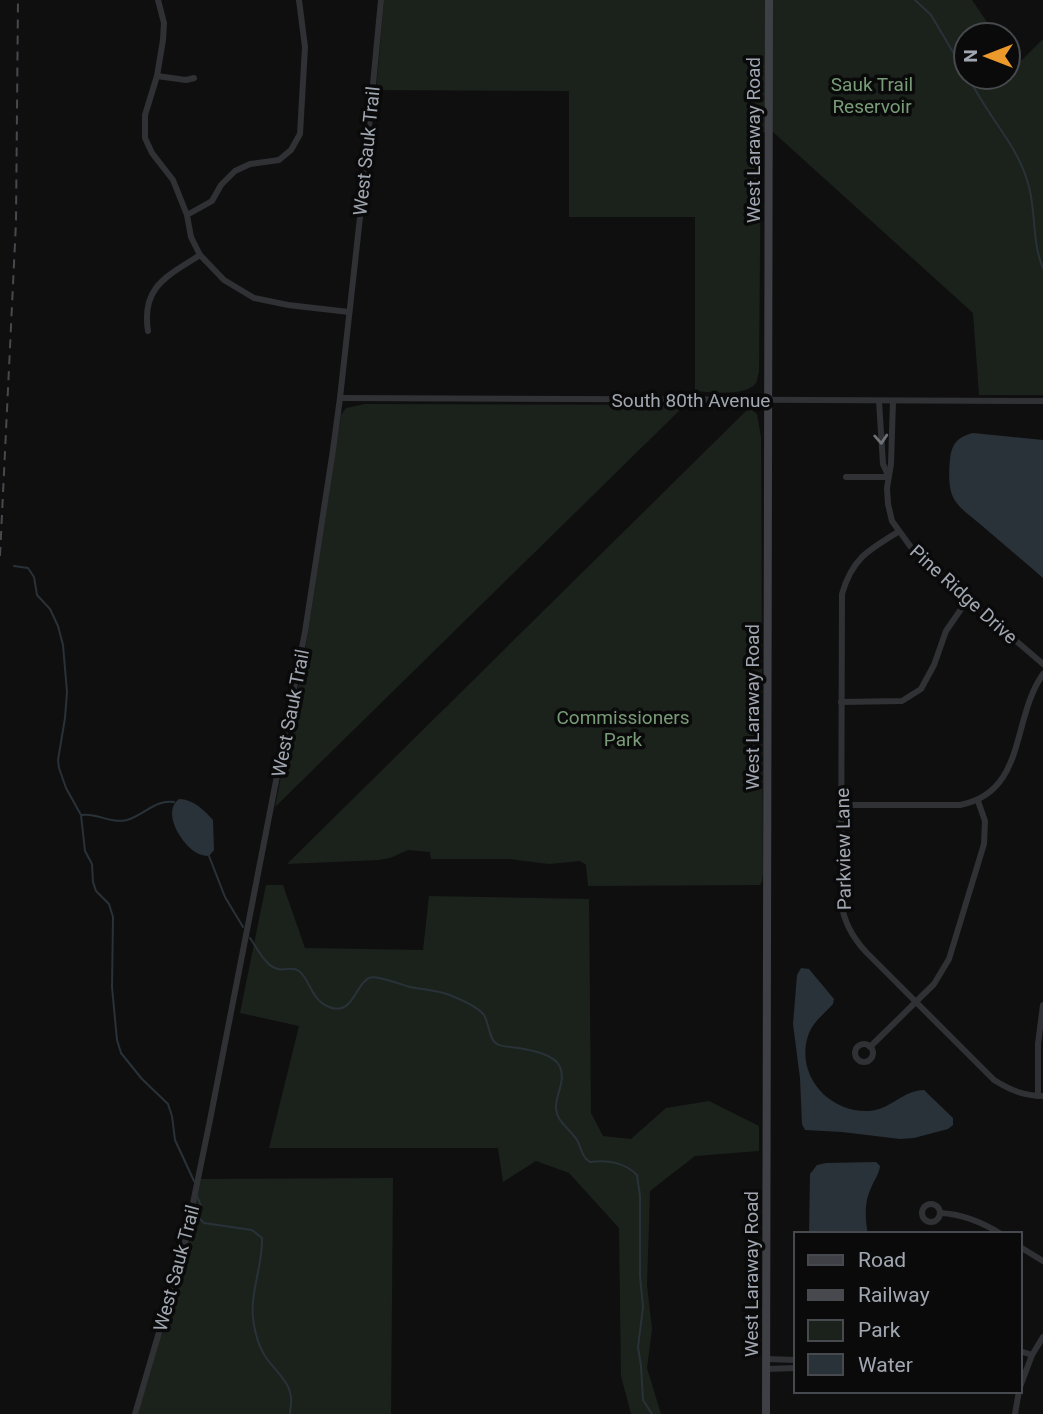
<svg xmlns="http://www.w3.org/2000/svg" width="1043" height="1414" font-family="Roboto,sans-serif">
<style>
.green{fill:#1b221c}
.water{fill:#293238}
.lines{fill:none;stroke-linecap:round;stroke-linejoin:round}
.stream{stroke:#293238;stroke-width:2}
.street{stroke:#303135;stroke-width:6}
.secondary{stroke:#3e4045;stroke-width:8}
.rail{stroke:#47494e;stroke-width:2;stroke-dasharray:9 7;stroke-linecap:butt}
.oneway{stroke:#6e7279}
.labels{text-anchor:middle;stroke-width:7;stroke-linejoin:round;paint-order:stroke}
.park-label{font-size:19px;fill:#789c77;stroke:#0a0a0b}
.street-label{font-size:19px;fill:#a0a7b1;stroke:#0a0a0b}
</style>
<rect width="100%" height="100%" fill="#0f0f10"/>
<g class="green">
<path d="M 384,0 L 972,0 L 996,35 L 966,35 L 966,77 L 1008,77 L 1008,53 L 1017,65 L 1043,39 L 1043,395 L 979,395 L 973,313 L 773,132 L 761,132 L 759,372 C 758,374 757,381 756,383 C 746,397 710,392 695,391 L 695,217 L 569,217 L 569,91 L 376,90 Z"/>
<polygon points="365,404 685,405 275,807 305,652 341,415 346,408"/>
<polygon points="749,408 757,414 761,437 763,873 762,881 760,885 588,886 586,865 580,861 549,864 509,859 431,859 430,852 408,850 390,858 378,860 287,864"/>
<polygon points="266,885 283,885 305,948 423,950 429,896 589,899 591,1113 603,1136 631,1139 666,1108 709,1101 759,1126 759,1151 695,1156 650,1191 647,1285 652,1329 647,1368 661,1414 631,1414 621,1376 619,1228 569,1173 536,1161 503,1182 498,1148 269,1148 299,1026 240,1013"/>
<polygon points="393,1178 391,1414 136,1414 199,1179"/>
</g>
<g class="water">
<path d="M 973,433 L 1043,440 L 1043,578 C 1022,560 1001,542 980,524 C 972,517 958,508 953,497 C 948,487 949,470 950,459 C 952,443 958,437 973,433 Z"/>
<path d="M 179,799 C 193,799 204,810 213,820 L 214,850 L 209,856 C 205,856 200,855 197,853 C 182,845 161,812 179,799 Z"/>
<path d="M 801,968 L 809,969 L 834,999 L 833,1004 C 825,1013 814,1021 809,1033 C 794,1073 827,1112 868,1111 C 889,1111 903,1090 924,1090 L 953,1118 L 953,1125 L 948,1129 L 914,1138 L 900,1139 L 842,1132 L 805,1130 L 802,1124 L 800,1078 L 793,1024 L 797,975 Z"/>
<path d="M 876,1162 L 880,1166 C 879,1175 874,1180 871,1188 C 864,1202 865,1219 868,1234 L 809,1234 L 810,1174 L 817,1165 L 826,1163 Z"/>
</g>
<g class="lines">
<g class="stream">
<polyline points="915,0 931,15 966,74"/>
<path d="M 968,77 C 972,83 975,90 979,96 C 997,127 1020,151 1029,187 C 1036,213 1032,243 1043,268"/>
<polyline points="14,566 28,568 34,577 37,595 50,609 58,626 63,645 67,692 65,718 58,760 59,768 66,788 81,815 85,851 92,864 93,882 96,891 109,904 113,917 112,987 117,1040 121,1053 142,1079 168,1104 172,1116 175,1140 194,1181"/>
<path d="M 82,815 C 98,813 111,824 127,820 C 144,815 156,799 174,802"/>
<polyline points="209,856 225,897 243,927"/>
<path d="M 250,938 C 257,948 266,967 278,969 C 286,971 292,966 299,971 C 310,979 310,999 329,1007 C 353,1017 355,984 369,978 C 372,977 376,977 379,978 C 390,980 400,984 410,987 C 424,990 439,990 452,996 C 462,1000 477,1006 484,1015 C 489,1023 489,1040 497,1044 C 502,1047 512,1047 518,1048 C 530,1050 555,1054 560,1067 C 566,1082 555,1095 556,1109 C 557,1122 571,1130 577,1140 C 582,1149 581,1156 590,1162 C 608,1160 624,1162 637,1175 L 640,1196 L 640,1276 L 643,1307 L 638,1347 L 641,1366 L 643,1400 L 652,1414"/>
<path d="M 197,1196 L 201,1206 L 199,1218 L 204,1223 L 252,1230 L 262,1238 C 263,1267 248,1296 254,1325 C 256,1336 259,1347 265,1356 C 273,1369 290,1381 291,1398 C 292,1403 290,1409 290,1414"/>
</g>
<g class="street">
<polyline points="158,0 164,23 163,40 157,76 145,115 145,138 152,153 173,180 187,215 191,237 200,255 224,280 254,298 288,305 349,312"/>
<polyline points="157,76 186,80 194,78"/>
<polyline points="187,215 212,201 221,185 235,171 250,164 279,160 291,150 300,134 305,47 299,0"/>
<path d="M 148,331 C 141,286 168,276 200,255"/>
<polyline points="340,398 1043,401"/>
<polyline points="879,401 883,464 888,475"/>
<polyline points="893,401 891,464 887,488 888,504 892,521 913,550 974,605 1043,664"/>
<polyline points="846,477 888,477"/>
<path d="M 898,532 C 868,550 852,559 842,594 L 841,900 C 843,921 852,937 866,952 L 994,1080 C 1010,1090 1024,1096 1043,1096"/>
<polyline points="841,702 902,701 921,689 934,665 946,631 968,599"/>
<path d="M 841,805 L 960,805 C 1027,792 1011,719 1043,674"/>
<circle cx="864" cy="1053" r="9"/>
<polyline points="870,1047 934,984 949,959 984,844 985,821 978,801"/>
<polyline points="1038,1096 1038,1044 1043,1005"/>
<circle cx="931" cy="1213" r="9"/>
<path d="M 940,1213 C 962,1214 982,1222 1001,1234"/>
<polyline points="1020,1247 1043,1261"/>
<polyline points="1020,1351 1032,1355"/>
<polyline points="766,1359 796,1360"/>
<polyline points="766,1369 796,1368"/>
<polyline points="1020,1387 1032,1355 1043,1337"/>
<polyline points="135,1414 184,1247 210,1120 305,632 333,450 340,398 363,190 381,0"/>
<polyline points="1015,1414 1019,1391"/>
</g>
<polyline class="secondary" points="766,1414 769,0"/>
<polyline class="rail" points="0,556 16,222 18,0"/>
</g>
<defs><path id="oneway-chevron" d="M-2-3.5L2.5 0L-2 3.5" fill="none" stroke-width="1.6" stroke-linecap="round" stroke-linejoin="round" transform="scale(1.75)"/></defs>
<use class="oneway" href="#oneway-chevron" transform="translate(881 439) rotate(86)"/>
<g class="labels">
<g class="park-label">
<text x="872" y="91">Sauk Trail<tspan x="872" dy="22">Reservoir</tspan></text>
<text x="623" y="724">Commissioners<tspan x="623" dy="22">Park</tspan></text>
</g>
<g class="street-label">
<text transform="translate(753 140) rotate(-90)" y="7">West Laraway Road</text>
<text transform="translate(366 151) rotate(-84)" y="7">West Sauk Trail</text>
<text x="691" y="407">South 80th Avenue</text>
<text transform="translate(964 594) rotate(42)" y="7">Pine Ridge Drive</text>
<text transform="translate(752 707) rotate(-90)" y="7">West Laraway Road</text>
<text transform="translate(290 713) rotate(-79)" y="7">West Sauk Trail</text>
<text transform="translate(843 849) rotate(-91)" y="7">Parkview Lane</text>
<text transform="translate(176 1268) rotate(-75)" y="7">West Sauk Trail</text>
<text transform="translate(751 1274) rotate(-90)" y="7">West Laraway Road</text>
</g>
</g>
<rect x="794" y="1232" width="228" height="161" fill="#0a0a0b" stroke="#46494d" stroke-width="2"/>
<rect x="808" y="1255" width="35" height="10" fill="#3e4045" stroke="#46494d" stroke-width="2"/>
<text x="858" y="1267" font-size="21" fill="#a0a7b1">Road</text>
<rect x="808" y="1290" width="35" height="10" fill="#47494e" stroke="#46494d" stroke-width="2"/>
<text x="858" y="1302" font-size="21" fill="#a0a7b1">Railway</text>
<rect x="808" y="1320" width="35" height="21" fill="#1b221c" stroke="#46494d" stroke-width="2"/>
<text x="858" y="1337" font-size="21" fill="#a0a7b1">Park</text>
<rect x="808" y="1354" width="35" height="21" fill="#293238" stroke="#46494d" stroke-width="2"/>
<text x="858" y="1372" font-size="21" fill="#a0a7b1">Water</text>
<g transform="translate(987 56) rotate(270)"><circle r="33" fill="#0a0a0b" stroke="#46494d" stroke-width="2"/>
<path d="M0-5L12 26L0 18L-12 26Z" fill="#ec992b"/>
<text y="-10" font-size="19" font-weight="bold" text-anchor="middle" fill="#a0a7b1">N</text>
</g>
</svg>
